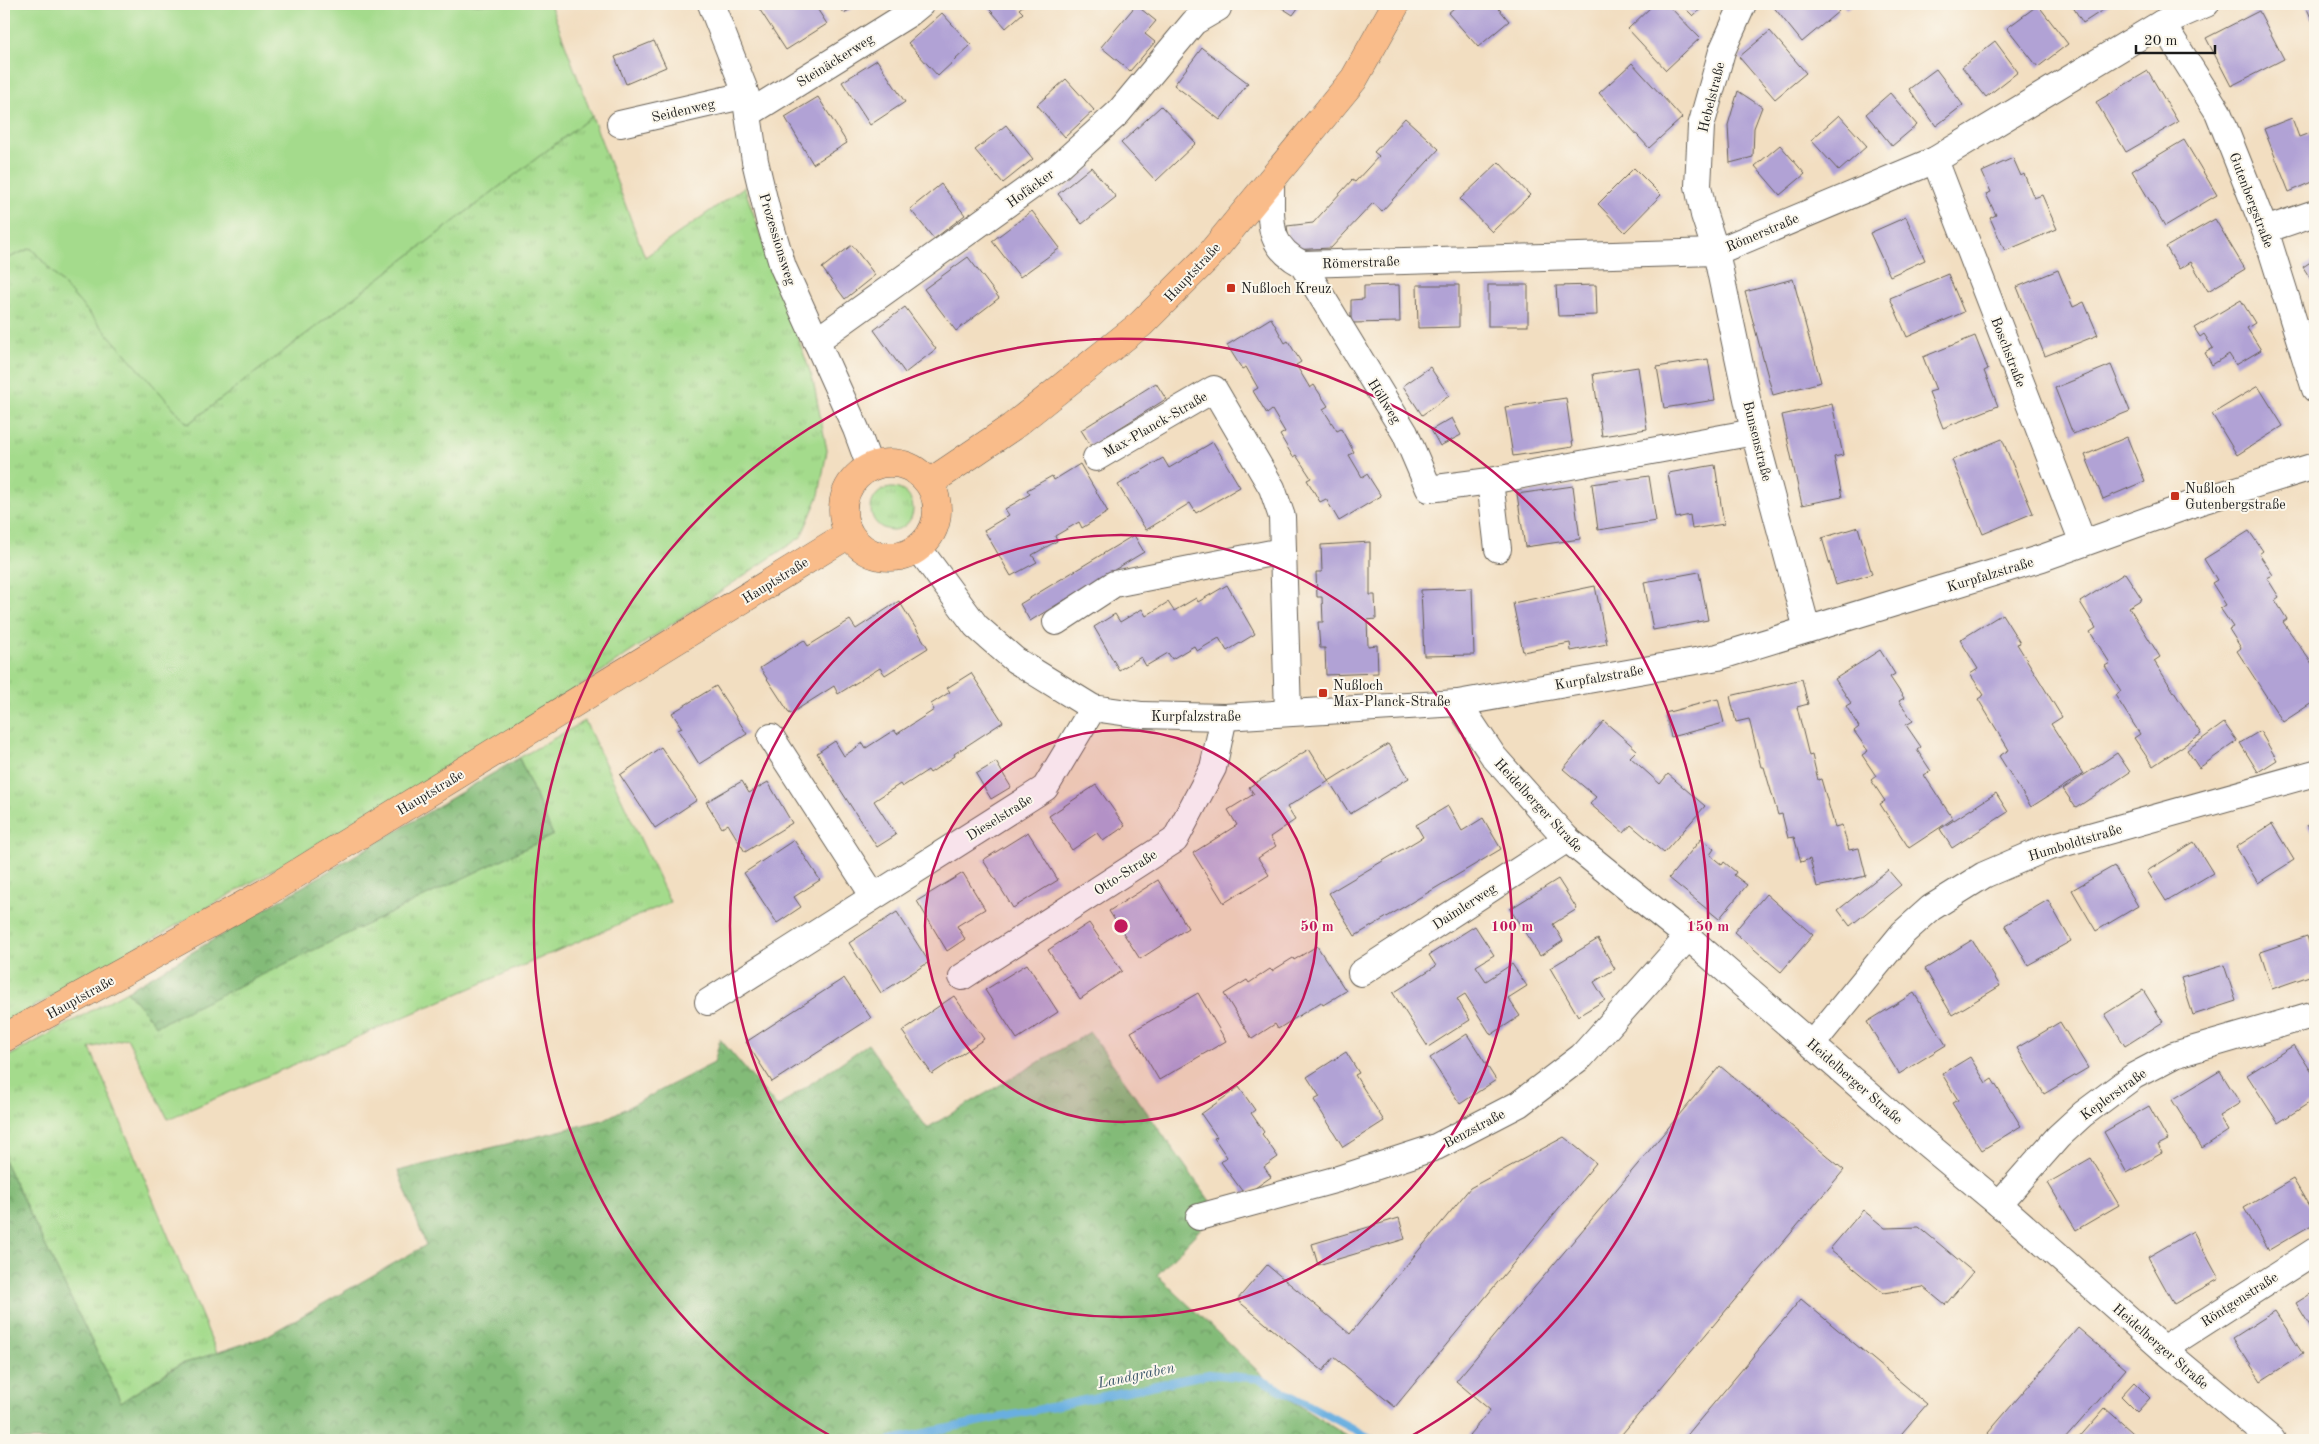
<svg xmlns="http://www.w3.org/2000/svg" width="2319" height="1444" font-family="'Old Standard TT',serif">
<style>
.grass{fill:url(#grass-tufts);stroke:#607c54}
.forest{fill:url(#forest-crowns);stroke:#506c4a}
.garden{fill:#a4db8c;stroke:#607c54}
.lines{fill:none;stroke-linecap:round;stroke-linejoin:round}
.stream{stroke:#69afe0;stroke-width:8}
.building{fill:#b1a2d5}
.minor-casing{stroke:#676056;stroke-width:28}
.major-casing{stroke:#676056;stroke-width:29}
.minor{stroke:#fff;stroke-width:26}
.major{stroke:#f9bc8a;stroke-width:28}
.ring{fill:none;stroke:#c2185b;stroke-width:2.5}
.poi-dot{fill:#c8321e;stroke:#fbf7ec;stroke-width:2}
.labels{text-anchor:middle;stroke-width:4;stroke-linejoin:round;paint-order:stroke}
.street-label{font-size:14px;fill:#1c1c1c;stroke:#fbf7ec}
.poi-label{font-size:14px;fill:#1c1c1c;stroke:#fbf7ec;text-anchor:start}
.water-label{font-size:15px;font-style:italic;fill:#3b576a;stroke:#fbf7ec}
.centre{fill:#c2185b;stroke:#fbf7ec;stroke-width:2.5}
.ring-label{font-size:15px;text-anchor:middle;font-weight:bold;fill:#c2185b;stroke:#fbf7ec;stroke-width:4;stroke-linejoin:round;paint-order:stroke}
</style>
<defs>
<pattern id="grass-tufts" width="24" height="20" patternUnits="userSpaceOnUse" patternTransform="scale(1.25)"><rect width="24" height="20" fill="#a4db8c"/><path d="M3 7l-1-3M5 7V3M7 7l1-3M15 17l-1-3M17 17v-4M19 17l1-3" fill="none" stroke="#8dbb78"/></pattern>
<pattern id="forest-crowns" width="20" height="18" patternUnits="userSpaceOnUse" patternTransform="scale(1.25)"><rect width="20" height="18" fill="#83bb78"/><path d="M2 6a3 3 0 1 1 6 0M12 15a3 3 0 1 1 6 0" fill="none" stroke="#6a9762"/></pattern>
</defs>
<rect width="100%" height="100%" fill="#fbf7ec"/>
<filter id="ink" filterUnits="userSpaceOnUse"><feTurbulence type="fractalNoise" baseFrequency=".02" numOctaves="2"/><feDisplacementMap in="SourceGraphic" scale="10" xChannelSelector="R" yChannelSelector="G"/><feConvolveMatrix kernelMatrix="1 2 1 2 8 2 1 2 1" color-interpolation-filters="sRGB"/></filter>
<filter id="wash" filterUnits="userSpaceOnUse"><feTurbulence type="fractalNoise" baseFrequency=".0096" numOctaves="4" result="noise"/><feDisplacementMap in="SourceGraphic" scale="20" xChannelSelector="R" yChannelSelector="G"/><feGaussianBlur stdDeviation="1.12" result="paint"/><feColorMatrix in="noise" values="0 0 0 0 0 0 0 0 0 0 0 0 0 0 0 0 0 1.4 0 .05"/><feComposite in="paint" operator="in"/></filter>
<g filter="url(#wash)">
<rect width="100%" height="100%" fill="#f2dec1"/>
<g class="grass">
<polygon points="592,116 645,257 744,187 813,380 827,450 819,495 801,537 500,740 4,1024 4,260 31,248 188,424"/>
<circle cx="892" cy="509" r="21"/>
<polygon points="585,721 670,902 168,1119 127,1038 90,1048 217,1353 178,1365 121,1402 4,1160 4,1059 127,991 156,1025 553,835 519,758"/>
</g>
<g class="forest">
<polygon points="519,758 553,835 156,1026 127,991"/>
<polygon points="1090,1032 1217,1211 1157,1275 1283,1395 1353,1440 4,1440 4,1160 121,1402 179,1365 265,1337 426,1245 398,1171 603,1120 714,1063 720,1039 777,1107 868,1044 927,1128"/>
</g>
<polygon class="garden" points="4,4 550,4 592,116 188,424 31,248 4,260"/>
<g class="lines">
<polyline class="stream" points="891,1440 1209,1374 1260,1379 1374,1440"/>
</g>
<g id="blocks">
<g class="building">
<polygon points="756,4 814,4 827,24 786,50"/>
<polygon points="838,4 860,4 844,13"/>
<polygon points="985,4 1025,4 1019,9 1023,13 1006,28"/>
<polygon points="1276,4 1301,4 1293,15"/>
<polygon points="1459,4 1495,4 1509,21 1478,47 1448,13"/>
<polygon points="1654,4 1667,4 1700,38 1666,70 1628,29"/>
<polygon points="1681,4 1706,4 1693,16"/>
<polygon points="1773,4 1833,4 1839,11 1802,42 1772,5"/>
<polygon points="1842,4 1853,4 1846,9"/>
<polygon points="2071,4 2112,4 2083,23"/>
<polygon points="2305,4 2315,4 2315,27"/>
<polygon points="1136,5 1156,21 1145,34 1155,42 1130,71 1101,47"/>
<polygon points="2038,5 2068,44 2038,67 2007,28"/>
<polygon points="2259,11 2284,59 2231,86 2206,38"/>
<polygon points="942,13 971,45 938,76 908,43"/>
<polygon points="1770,31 1806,73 1775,99 1739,57"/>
<polygon points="654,41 666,67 626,84 615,57"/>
<polygon points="1995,41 2018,72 1986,97 1962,67"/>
<polygon points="1202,48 1248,83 1220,120 1174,85"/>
<polygon points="877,60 905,102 870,125 842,82"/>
<polygon points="1632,63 1682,118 1649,148 1599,93"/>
<polygon points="1936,69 1963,105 1936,126 1909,89"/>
<polygon points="2148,71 2178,122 2126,152 2096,102"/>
<polygon points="1066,79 1094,110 1065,137 1037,105"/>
<polygon points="1738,91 1762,107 1754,128 1753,157 1730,163 1728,125"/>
<polygon points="1890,93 1917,125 1892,146 1866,114"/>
<polygon points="818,97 847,143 813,164 785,117"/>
<polygon points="1161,106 1196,143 1156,181 1121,143"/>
<polygon points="1839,115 1867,146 1839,171 1811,140"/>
<polygon points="1405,118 1439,149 1382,211 1373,203 1331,248 1290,250 1287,226 1313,223 1352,180 1355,182 1379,156 1374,152"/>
<polygon points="2292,118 2299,137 2315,131 2315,181 2289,192 2264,129"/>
<polygon points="1006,125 1033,159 1003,183 975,150"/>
<polygon points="2184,140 2217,195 2165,226 2132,171"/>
<polygon points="1780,145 1805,174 1780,195 1755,166"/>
<polygon points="2013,158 2021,176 2024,174 2034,198 2042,195 2057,229 2005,251 1990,218 1996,215 1986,194 1991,192 1982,172"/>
<polygon points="1499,162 1530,195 1492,232 1460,199"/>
<polygon points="1091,167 1116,197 1082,224 1058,194"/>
<polygon points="1634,168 1661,195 1625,232 1598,204"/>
<polygon points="941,184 965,215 934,239 910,209"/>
<polygon points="1032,211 1060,248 1020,277 992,241"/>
<polygon points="1906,217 1925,260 1890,276 1870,233"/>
<polygon points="2215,219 2245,269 2208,291 2191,262 2179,269 2166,247"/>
<polygon points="852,245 875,275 845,299 822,268"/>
<polygon points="968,257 999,298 956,331 924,289"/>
<polygon points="2315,259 2315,286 2303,267"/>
<polygon points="2058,270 2073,307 2084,302 2098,335 2045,356 2017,287"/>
<polygon points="1948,274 1964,312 1907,337 1890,298"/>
<polygon points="1793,279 1821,382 1773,395 1745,292"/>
<polygon points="1399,285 1400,322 1351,323 1351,300 1364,299 1364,286"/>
<polygon points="1417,285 1459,285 1459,327 1418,328"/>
<rect x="1488" y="285" width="40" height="41"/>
<polygon points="1596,285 1597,315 1558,316 1556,286"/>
<polygon points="2241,300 2255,323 2247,328 2261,350 2236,365 2229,354 2212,365 2205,353 2213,348 2204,334 2200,337 2194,328"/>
<polygon points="905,307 936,349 905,373 874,330"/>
<polygon points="1271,318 1285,343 1288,341 1301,362 1296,365 1310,388 1314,385 1328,406 1323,409 1337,431 1341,429 1354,452 1349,455 1362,477 1367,474 1381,496 1339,521 1326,499 1320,502 1307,480 1311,478 1296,455 1293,457 1280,435 1285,432 1272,410 1267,414 1253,391 1258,388 1246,367 1242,369 1227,345"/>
<polygon points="1975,336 1988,369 1984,371 1998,406 1943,428 1929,392 1936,390 1923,357"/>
<polygon points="1708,359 1715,400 1664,408 1657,367"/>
<polygon points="2111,365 2130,411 2073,434 2055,388"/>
<polygon points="1430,367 1449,396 1422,415 1403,386"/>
<polygon points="1638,367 1647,429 1602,436 1593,374"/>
<polygon points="1156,383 1166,399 1091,446 1081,430"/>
<polygon points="2258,386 2283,426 2237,455 2212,414"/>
<polygon points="1566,398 1573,447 1513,456 1505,407"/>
<polygon points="1832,404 1843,455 1834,457 1842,497 1802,505 1782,415"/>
<polygon points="1452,418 1461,435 1440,446 1431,430"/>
<polygon points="2127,437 2145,481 2103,499 2085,455"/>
<polygon points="2002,439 2033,513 1983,534 1952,460"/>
<polygon points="1213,442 1240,487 1196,513 1190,503 1146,530 1118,485 1163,458 1169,468"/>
<polygon points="1080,464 1108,512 1082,528 1079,522 1055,536 1057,541 1032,555 1037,562 1011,576 984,530 1009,515 1005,509 1030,494 1027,490 1052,476 1054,480"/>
<polygon points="1715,465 1724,524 1692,529 1690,515 1676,518 1668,473"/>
<polygon points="1649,476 1656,521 1598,530 1592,484"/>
<polygon points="1573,486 1580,539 1525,547 1517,494"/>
<polygon points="1858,527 1872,574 1836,585 1822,538"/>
<polygon points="2249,531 2263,551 2259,554 2273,575 2267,578 2279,597 2275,600 2287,619 2283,622 2315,668 2315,701 2283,722 2237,651 2241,648 2229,629 2233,627 2220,608 2226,605 2212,583 2217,580 2204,559"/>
<polygon points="1134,535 1144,552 1030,621 1020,604"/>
<polygon points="1370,542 1370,595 1375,595 1376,619 1367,620 1368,646 1377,645 1378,673 1326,675 1325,648 1320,648 1318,622 1323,622 1322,597 1317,597 1316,572 1322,572 1321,545"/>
<polygon points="1699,572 1708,620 1653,630 1644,582"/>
<polygon points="2125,573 2142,599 2129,607 2160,657 2154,661 2201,734 2153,766 2134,738 2140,734 2115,695 2121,691 2105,666 2110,663 2090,632 2096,628 2080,602"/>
<polygon points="1227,585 1255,634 1227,651 1219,638 1197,651 1194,646 1172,659 1168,653 1146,666 1141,657 1119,670 1094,627 1115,614 1120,622 1142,609 1146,616 1168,602 1174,611 1196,598 1198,602"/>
<polygon points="1595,586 1607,644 1571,651 1570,643 1523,652 1513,603"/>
<polygon points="1472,588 1474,655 1424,656 1421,590"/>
<polygon points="899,601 928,648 885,675 880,668 838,694 834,686 790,714 760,668 804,640 808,646 850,620 856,629"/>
<polygon points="2002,614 2020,643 2017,644 2062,717 2051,724 2083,774 2031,807 1999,756 2009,750 1978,699 1984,695 1970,674 1978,669 1960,640"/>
<polygon points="1880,650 1895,674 1890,677 1904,698 1899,701 1913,721 1906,725 1921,747 1917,750 1931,771 1924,775 1953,819 1909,848 1880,804 1885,801 1871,780 1876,776 1862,755 1868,751 1854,731 1859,727 1846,706 1851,703 1835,679"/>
<polygon points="971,673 1003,722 954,754 955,756 930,773 928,770 902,787 900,784 874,801 896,835 877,847 817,753 835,741 844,756 863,743 866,748 894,730 897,734 934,710 931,704 950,692 947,688"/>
<polygon points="1802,679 1808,704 1797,707 1809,756 1812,755 1818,780 1821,779 1835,827 1842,825 1849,850 1859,848 1866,876 1817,887 1810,859 1801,862 1794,837 1788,838 1782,814 1778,815 1764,767 1761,767 1749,719 1736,722 1730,696"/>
<polygon points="716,686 747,734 699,764 678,730 682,728 672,713"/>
<polygon points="1718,699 1724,723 1671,737 1665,713"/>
<polygon points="1604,721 1637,750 1630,757 1660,784 1668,774 1705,806 1664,853 1631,825 1624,833 1590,804 1596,797 1563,769"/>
<polygon points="2224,723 2237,741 2199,768 2187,750"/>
<polygon points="2260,731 2277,760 2258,772 2240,743"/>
<polygon points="1388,744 1409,778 1350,814 1329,781 1287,807 1295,820 1270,837 1276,846 1258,858 1269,875 1224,903 1193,853 1237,825 1228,810 1254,794 1249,787 1309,749 1329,781"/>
<polygon points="661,747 697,800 655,828 620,775"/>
<polygon points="2117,753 2130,772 2076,808 2063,789"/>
<polygon points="996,762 1011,787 991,799 976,774"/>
<polygon points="742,781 749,793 768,782 792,823 745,852 728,824 722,828 706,802"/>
<polygon points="1096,785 1125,826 1103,841 1097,833 1072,850 1049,816"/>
<polygon points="1996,793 2008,812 1952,848 1940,829"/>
<polygon points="1448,806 1462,831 1483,818 1501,849 1355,936 1329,893 1423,837 1416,825"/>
<polygon points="2315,820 2315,839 2307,825"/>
<polygon points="2272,824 2294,860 2258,883 2236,847"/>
<polygon points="1028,832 1058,880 1013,908 983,860"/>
<polygon points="1701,839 1714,849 1710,855 1722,865 1724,862 1736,872 1734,875 1747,885 1719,919 1669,878"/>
<polygon points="794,840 820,880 794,897 801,907 777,923 744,873"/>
<polygon points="2194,842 2213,873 2166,901 2147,871"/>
<polygon points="2114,866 2138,906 2096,931 2072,890"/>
<polygon points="1888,870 1901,885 1850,926 1838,910"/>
<polygon points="963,873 985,909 957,926 965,939 947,951 917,901"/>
<polygon points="1558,879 1577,909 1553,924 1563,941 1540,956 1510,909"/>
<polygon points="1158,880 1188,928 1140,959 1109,911"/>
<polygon points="1766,894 1813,935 1781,972 1734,932"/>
<polygon points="2048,900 2071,941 2028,965 2005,925"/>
<polygon points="897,912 929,962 881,993 849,943"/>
<polygon points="1089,923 1122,971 1080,999 1048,950"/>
<polygon points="1475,926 1494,955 1476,966 1486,981 1512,964 1527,986 1508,998 1520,1016 1491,1035 1465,994 1457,999 1470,1020 1428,1047 1393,993 1436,966 1429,955"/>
<polygon points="2307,936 2315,962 2315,974 2272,989 2260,952"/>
<polygon points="1598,939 1615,969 1594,982 1605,1000 1578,1016 1550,968"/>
<polygon points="1972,940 2000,986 1952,1015 1925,969"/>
<polygon points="1317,946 1346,991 1323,1005 1321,1002 1278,1029 1275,1024 1252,1039 1224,994 1247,980 1249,983 1270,969 1272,971 1293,958 1294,960"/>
<polygon points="1027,964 1058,1012 1017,1039 985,990"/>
<polygon points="2224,965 2236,1001 2193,1015 2181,978"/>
<polygon points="844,978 871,1018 772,1082 746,1042"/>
<polygon points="2143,990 2163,1022 2125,1046 2105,1014"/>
<polygon points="1198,993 1226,1041 1159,1080 1131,1032"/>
<polygon points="1914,993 1946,1045 1899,1074 1867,1022"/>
<polygon points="954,996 984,1039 932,1074 902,1031"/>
<polygon points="2060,1022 2088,1068 2044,1094 2017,1048"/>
<polygon points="1467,1034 1496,1080 1460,1104 1430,1058"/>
<polygon points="2294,1045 2315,1077 2315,1099 2278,1123 2247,1075"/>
<polygon points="1346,1052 1359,1073 1355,1075 1384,1121 1343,1147 1314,1100 1320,1097 1307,1077"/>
<polygon points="1970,1057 1986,1083 1992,1079 2021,1126 1982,1150 1952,1103 1958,1100 1942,1074"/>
<polygon points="1720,1066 1844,1170 1617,1440 1475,1440 1469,1435 1490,1410 1456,1381"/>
<polygon points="2220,1071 2240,1103 2219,1116 2228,1131 2202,1148 2172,1100"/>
<polygon points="1239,1087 1255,1110 1251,1113 1264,1132 1262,1134 1278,1157 1264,1167 1271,1177 1245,1195 1221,1162 1227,1157 1214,1138 1217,1137 1201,1114"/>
<polygon points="2149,1106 2168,1140 2158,1145 2162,1153 2127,1173 2104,1132"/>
<polygon points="1564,1137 1596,1163 1395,1407 1334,1357 1323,1371 1237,1300 1267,1265 1350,1334 1470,1188"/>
<polygon points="2091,1158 2119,1205 2076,1230 2048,1183"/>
<polygon points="2293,1179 2315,1216 2315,1223 2269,1250 2244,1208"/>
<polygon points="1863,1210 1885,1228 1919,1227 1973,1272 1945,1305 1923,1287 1883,1293 1830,1249"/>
<polygon points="1399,1218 1405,1239 1318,1265 1312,1244"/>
<polygon points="2193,1231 2219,1279 2174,1304 2148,1257"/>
<polygon points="2315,1291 2315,1334 2296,1303"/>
<polygon points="1801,1299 1927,1404 1896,1440 1683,1440"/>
<polygon points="2275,1311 2303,1354 2261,1381 2233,1338"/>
<polygon points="2078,1328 2126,1369 2064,1440 1982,1440"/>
<polygon points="2134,1382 2150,1398 2137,1412 2121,1396"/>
<polygon points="2105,1408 2141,1440 2077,1440"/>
</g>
</g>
</g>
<g filter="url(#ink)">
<use href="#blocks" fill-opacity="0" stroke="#676056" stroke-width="1"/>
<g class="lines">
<defs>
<g id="minor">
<polyline points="711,4 744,88 755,161 769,220 783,267 856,429 870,467"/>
<polyline points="1743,4 1722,51 1701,126 1698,186 1704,215 1716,252 1754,432 1807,629"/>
<polyline points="2162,23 2218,112 2265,230 2315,389"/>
<polyline points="748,114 910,13 921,4"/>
<polyline points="620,124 746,95"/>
<polyline points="1935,160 2083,543"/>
<path d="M 1271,183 C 1272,220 1264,244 1302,264 L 1716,252 L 1935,160 L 2162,23 L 2206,4"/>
<polyline points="2265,230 2315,213"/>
<polyline points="1302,264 1405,433 1429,489 1490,481 1754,432"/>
<polyline points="816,341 1057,168 1118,113 1194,22 1218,8"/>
<polyline points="1096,458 1214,389 1272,488 1282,517 1288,713"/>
<polyline points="1490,481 1498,549"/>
<polyline points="919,549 976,626 1015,660 1093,708 1142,715 1224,717 1458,703 1718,657 2042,558 2201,501 2315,466"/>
<polyline points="1056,622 1114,584 1282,551"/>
<polyline points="1458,703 1494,757 1567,839 1688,937 1904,1125 1999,1204 2163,1349 2272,1440"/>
<polyline points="771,737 873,895"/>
<polyline points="1361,973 1567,839"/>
<polyline points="962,977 1175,840 1213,768 1224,717"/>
<polyline points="708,1002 1045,788 1093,708"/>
<polyline points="1812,1044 1903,933 1931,908 1984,875 2047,848 2315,773"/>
<polyline points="1999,1204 2058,1137 2083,1114 2134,1076 2174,1055 2315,1014"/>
<polyline points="1199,1217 1338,1179 1436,1147 1519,1104 1582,1056 1688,937"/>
<polyline points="2163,1349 2315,1251"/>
</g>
<g id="major">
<circle cx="890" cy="510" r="47"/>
<polyline points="929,483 1012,427 1141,324 1208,257 1354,79 1396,4"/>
<polyline points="4,1038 265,893 849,534"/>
</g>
</defs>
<use href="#minor" class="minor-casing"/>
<use href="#major" class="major-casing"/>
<use href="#minor" class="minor"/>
<use href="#major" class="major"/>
</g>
</g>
<circle cx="1121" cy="926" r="196" fill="#c2185b" fill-opacity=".12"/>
<g class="ring">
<circle cx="1121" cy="926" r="196"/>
<circle cx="1121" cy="926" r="391"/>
<path d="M836 1439A587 587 0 1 1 1406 1439"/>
</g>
<g class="poi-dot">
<rect x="1226" y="283" width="10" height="10" rx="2.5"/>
<rect x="2170" y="491" width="10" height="10" rx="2.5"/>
<rect x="1318" y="688" width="10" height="10" rx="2.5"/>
</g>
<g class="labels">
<g class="street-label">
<text transform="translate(835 60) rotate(-32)" y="5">Steinäckerweg</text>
<text transform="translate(1711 97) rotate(-76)" y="5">Hebelstraße</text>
<text transform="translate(683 110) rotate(-13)" y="5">Seidenweg</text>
<text transform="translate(1030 188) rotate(-36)" y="5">Hofäcker</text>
<text transform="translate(2252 200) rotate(69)" y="5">Gutenbergstraße</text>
<text transform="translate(1762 232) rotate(-23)" y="5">Römerstraße</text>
<text transform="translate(778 239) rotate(73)" y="5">Prozessionsweg</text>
<text transform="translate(1361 262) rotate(-2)" y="5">Römerstraße</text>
<text transform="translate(1192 272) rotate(-47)" y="5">Hauptstraße</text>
<text transform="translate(2009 352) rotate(69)" y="5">Boschstraße</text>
<text transform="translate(1385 401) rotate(58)" y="5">Höllweg</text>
<text transform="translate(1155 424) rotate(-30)" y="5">Max-Planck-Straße</text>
<text transform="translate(1758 441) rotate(76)" y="5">Bunsenstraße</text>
<text transform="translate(1990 574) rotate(-17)" y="5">Kurpfalzstraße</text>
<text transform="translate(775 580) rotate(-32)" y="5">Hauptstraße</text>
<text transform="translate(1599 677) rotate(-10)" y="5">Kurpfalzstraße</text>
<text x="1196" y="721">Kurpfalzstraße</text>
<text transform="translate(430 792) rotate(-31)" y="5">Hauptstraße</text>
<text transform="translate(1539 805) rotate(47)" y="5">Heidelberger Straße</text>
<text transform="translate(999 817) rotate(-32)" y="5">Dieselstraße</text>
<text transform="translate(2075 842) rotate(-17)" y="5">Humboldtstraße</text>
<text transform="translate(1125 872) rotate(-33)" y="5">Otto-Straße</text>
<text transform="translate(1464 906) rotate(-33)" y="5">Daimlerweg</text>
<text transform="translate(80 997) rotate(-29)" y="5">Hauptstraße</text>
<text transform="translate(1855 1081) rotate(41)" y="5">Heidelberger Straße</text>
<text transform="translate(2113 1094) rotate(-36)" y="5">Keplerstraße</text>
<text transform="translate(1474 1128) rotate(-28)" y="5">Benzstraße</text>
<text transform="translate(2239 1299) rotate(-33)" y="5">Röntgenstraße</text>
<text transform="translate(2161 1346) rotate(41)" y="5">Heidelberger Straße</text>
</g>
<g class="poi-label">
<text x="1241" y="293">Nußloch Kreuz</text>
<text x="2185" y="493">Nußloch<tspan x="2185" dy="16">Gutenbergstraße</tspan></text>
<text x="1333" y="690">Nußloch<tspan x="1333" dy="16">Max-Planck-Straße</tspan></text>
</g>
<g class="water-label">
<text transform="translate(1136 1375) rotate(-12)" y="5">Landgraben</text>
</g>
</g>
<circle cx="1121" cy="926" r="8" class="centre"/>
<g class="ring-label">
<text x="1317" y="931">50 m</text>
<text x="1512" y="931">100 m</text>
<text x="1708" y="931">150 m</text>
</g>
<rect width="2319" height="1444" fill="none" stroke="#fbf7ec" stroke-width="20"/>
<path d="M2136 45v8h79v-8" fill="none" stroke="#1c1c1c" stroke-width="2.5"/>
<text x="2144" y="45" font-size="15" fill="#1c1c1c" stroke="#fbf7ec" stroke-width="4" paint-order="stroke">20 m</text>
</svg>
